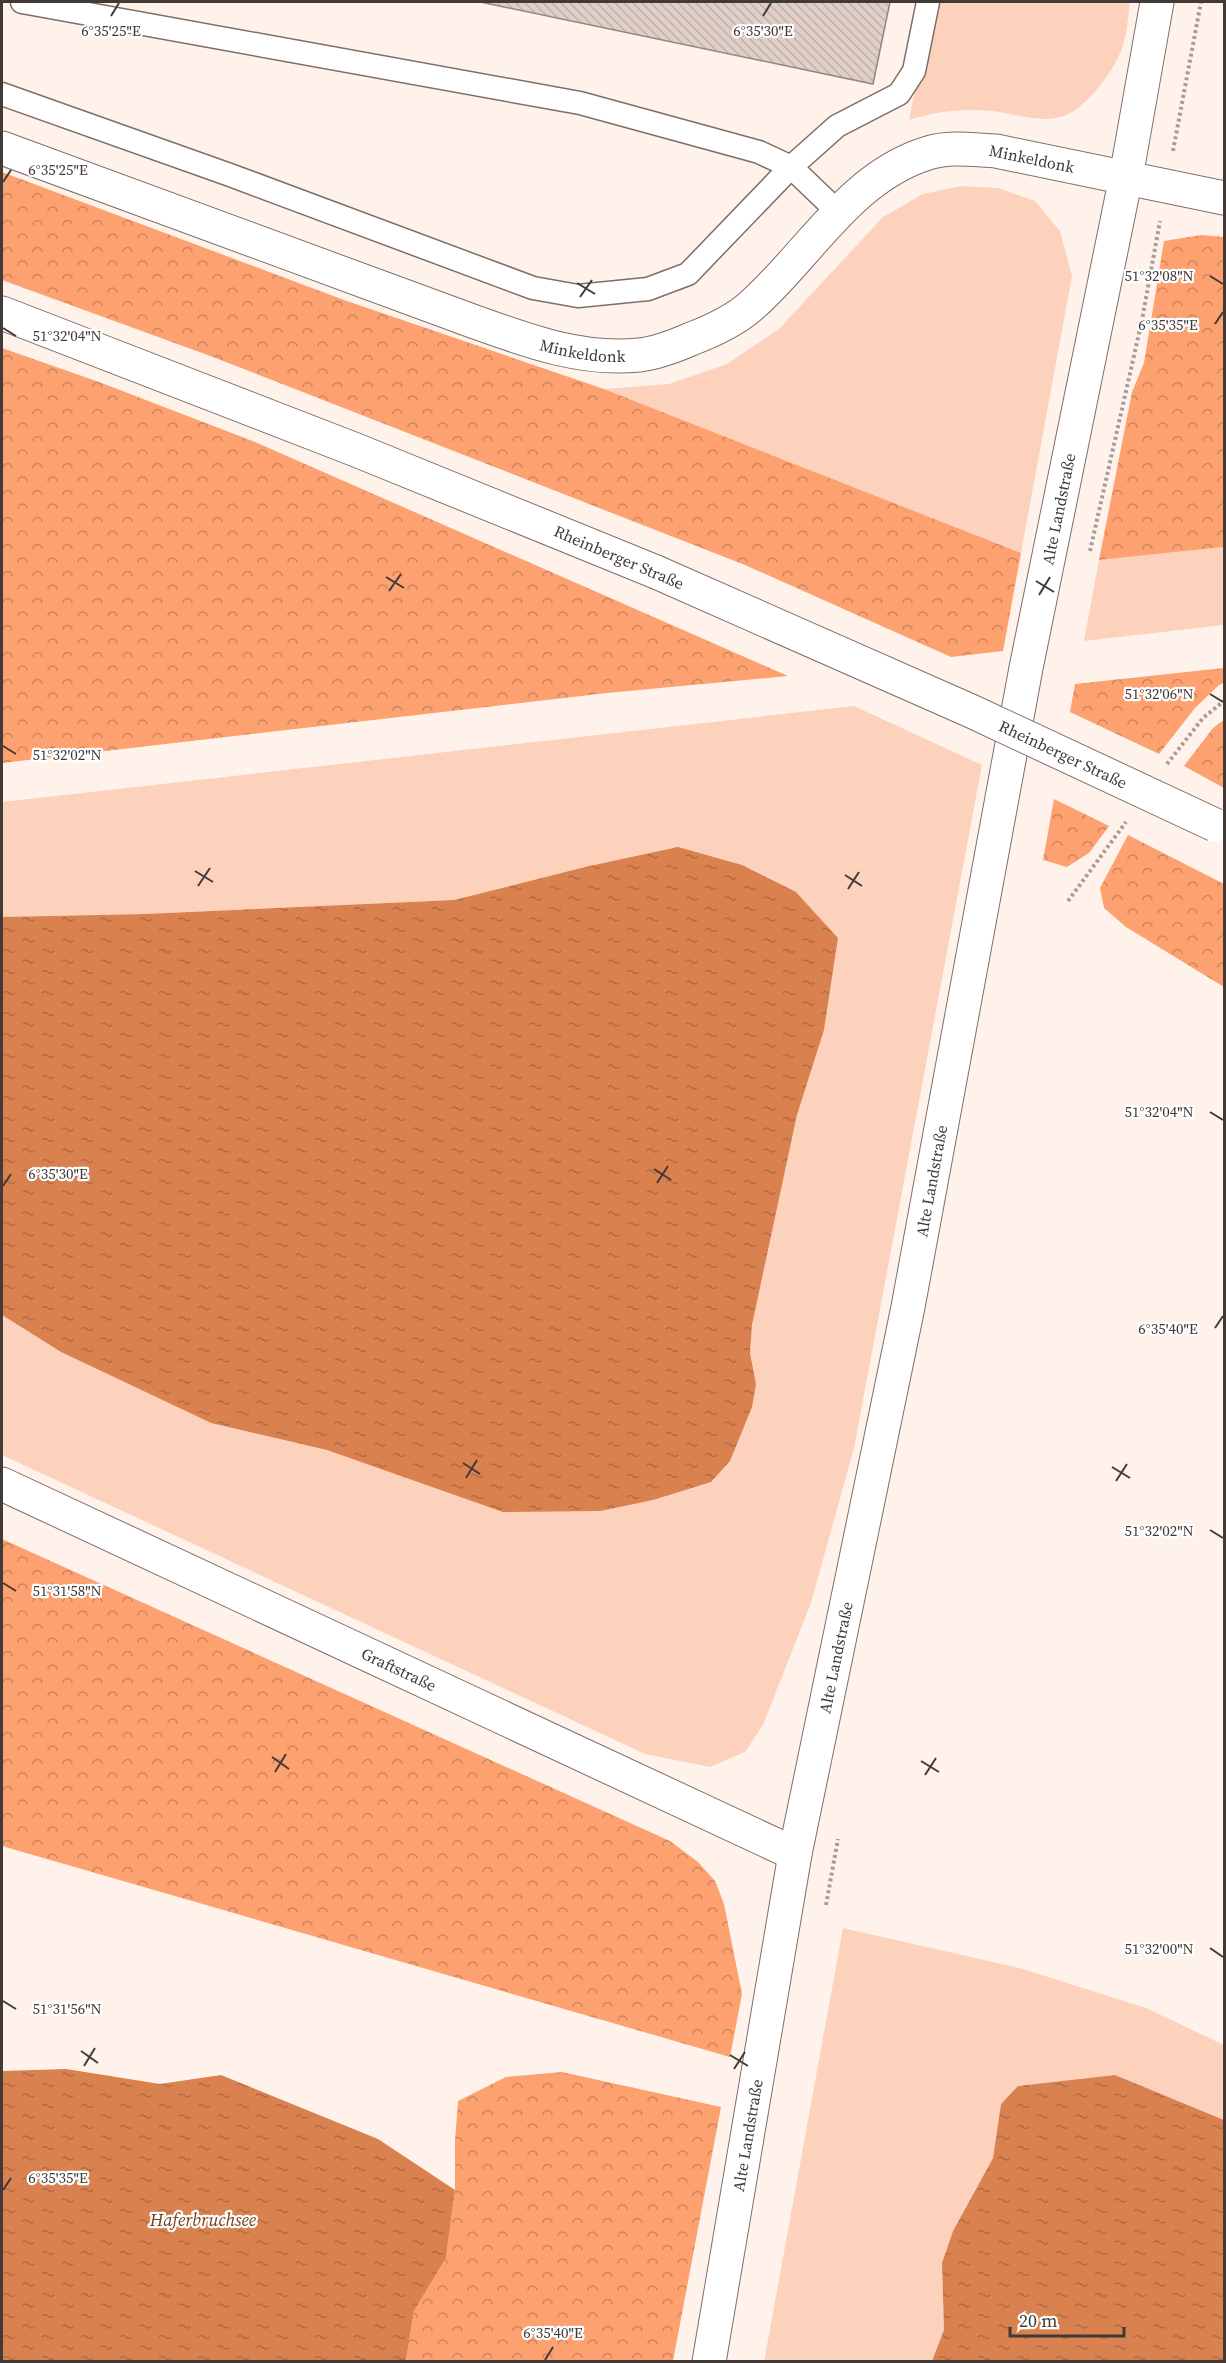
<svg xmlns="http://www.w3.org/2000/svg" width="1226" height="2363" font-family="'Source Serif 4',serif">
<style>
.green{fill:#fdd2bc}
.forest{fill:url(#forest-crowns)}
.water{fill:url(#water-ripples)}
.building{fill:url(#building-back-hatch);stroke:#94867e;stroke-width:1.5}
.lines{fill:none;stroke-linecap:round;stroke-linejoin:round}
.lane-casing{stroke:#7d6f67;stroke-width:25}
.street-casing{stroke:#7d6f67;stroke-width:35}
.secondary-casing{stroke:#7d6f67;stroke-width:35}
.path{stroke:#a79d98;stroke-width:4;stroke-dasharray:3 3;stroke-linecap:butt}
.lane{stroke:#fff;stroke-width:22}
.street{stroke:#fff;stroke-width:33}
.secondary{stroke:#fff;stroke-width:33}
.secondary-bridge-casing{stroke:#7d6f67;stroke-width:35;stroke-linecap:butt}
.secondary-bridge{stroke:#fff;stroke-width:33}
.ticks{fill:none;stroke:#413a37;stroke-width:2}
.labels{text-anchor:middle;stroke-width:4.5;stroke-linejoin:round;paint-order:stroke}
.street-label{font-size:16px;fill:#413a37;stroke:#fff}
.water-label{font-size:18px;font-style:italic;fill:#773d1a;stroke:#fff}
.ticks-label{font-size:15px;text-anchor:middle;fill:#413a37;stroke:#fff;stroke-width:4.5;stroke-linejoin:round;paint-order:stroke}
</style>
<defs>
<pattern id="forest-crowns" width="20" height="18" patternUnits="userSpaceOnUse" patternTransform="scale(1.5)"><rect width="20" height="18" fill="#fca16f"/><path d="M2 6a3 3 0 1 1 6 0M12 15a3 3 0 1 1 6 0" fill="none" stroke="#ce845c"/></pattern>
<pattern id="water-ripples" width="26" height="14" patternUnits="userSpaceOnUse" patternTransform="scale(1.5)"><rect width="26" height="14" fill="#d9814f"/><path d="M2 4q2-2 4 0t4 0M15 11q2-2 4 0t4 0" fill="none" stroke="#b26b42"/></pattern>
<pattern id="building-back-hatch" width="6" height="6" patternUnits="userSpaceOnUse" patternTransform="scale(1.5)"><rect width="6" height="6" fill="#dfcfc7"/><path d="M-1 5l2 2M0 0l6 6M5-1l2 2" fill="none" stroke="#c1b2ac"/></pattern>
</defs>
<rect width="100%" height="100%" fill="#fff2eb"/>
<g class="green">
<path d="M 933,2 L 1130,2 C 1128,17 1127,37 1121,51 C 1113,72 1085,109 1064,116 C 1040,124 1014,113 991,111 C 963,108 936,111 909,120 Z"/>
<polygon points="961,186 998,188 1035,201 1060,231 1072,276 1021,553 604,389 669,384 727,364 779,329 883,217 923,194"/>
<polygon points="1224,547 1224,625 1084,641 1099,560"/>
<polygon points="854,706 982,765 854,1448 811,1603 763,1725 745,1752 710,1767 645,1754 2,1455 2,1315 61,1352 211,1423 327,1450 756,1384 750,1353 752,1325 797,1115 824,1030 838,938 796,892 585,867 454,900 145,914 2,917 2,802"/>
<polygon points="843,1928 1023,1969 1146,2008 1224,2045 1224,2120 1115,2075 1018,2086 1001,2104 993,2158 953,2231 942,2263 944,2330 932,2361 764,2362"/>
</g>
<g class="forest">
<polygon points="2,172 344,300 604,389 1021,553 1003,651 951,657 745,565 213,357 2,280"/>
<polygon points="1201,235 1224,237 1224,547 1099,560 1132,392 1144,363 1164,241"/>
<polygon points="2,348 99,382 255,442 788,676 607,693 2,763"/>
<polygon points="1224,668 1224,683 1219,685 1195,708 1159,754 1070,712 1075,684"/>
<polygon points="1224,720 1224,788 1184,766 1213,728"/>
<polygon points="1054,799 1109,826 1089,853 1067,867 1043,860"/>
<polygon points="1128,835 1224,884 1224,987 1126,927 1104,908 1100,888"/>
<polygon points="2,1539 670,1841 698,1862 715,1881 724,1904 742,1994 730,2057 2,1846"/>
<polygon points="562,2072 721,2107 673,2361 406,2362 414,2311 446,2258 455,2190 455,2141 458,2101 506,2077"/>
</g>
<g class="water">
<polygon points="678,847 742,865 796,892 838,938 824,1030 797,1115 752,1325 750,1353 756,1384 752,1407 730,1461 711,1482 653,1500 600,1511 503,1512 327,1450 211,1423 61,1352 2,1315 2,917 145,914 454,900 585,867"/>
<polygon points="66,2069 160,2084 221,2075 378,2139 455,2190 446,2258 414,2311 406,2361 2,2361 2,2071"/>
<polygon points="1115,2075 1224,2120 1224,2361 932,2361 944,2330 942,2263 953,2231 993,2158 1001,2104 1018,2086"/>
</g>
<polygon class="building" points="480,2 890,2 873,84"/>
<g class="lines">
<defs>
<g id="lane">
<polyline points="22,2 580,103 759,152 791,167 839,213"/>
<polyline points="2,94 230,175 533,288 578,296 648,289 688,274 791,167 837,126 899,94 914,71 928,2"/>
</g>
<g id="street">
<path id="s1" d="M 2,148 L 475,322 C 528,341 582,361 639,355 C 657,353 675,346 691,339 C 712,331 734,321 751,306 C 809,255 850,177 928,153 C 950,146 974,150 996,151 L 1224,198"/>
<path id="s2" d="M 2,1484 L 795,1854"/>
</g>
<g id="secondary">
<polyline points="2,313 356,450 656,572"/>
<path id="s3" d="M 709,2362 L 795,1854 L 908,1307 L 1026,668 L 1126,177 L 1157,2"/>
</g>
</defs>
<use href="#lane" class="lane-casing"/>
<use href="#street" class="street-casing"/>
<use href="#secondary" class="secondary-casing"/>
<g class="path">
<polyline points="1173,151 1201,2"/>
<polyline points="1090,551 1142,320 1160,221"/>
<polyline points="1167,764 1203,718 1224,701"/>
<polyline points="1068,901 1126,822"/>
<polyline points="826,1905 838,1839"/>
</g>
<use href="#lane" class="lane"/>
<use href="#street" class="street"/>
<use href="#secondary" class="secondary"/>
<defs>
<g id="secondary-bridge">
<path id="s4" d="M 656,572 L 971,711 L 1215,825"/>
</g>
</defs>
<use href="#secondary-bridge" class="secondary-bridge-casing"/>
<use href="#secondary-bridge" class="secondary-bridge"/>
</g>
<path class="ticks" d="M 111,16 L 119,3M 763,16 L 771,3M 3,182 L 11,170M 1210,276 L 1223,284M 577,283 L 595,294M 580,297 L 592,280M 1215,324 L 1223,312M 3,328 L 16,336M 386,577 L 404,588M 1036,581 L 1054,592M 389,591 L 401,574M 1039,595 L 1050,577M 1210,694 L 1223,702M 3,746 L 16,754M 195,871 L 213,882M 845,875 L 862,886M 198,886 L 210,868M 848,889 L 859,872M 1210,1112 L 1223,1120M 654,1169 L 671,1180M 657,1183 L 668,1166M 3,1186 L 11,1174M 1215,1328 L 1223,1316M 463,1463 L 480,1474M 1112,1467 L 1130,1478M 466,1478 L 477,1460M 1116,1481 L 1127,1464M 1210,1530 L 1223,1538M 3,1583 L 16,1591M 272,1757 L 289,1769M 921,1761 L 939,1772M 275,1772 L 286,1754M 925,1775 L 936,1758M 1210,1948 L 1223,1957M 3,2001 L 16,2009M 81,2051 L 98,2063M 730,2055 L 748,2066M 84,2066 L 95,2048M 734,2069 L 745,2052M 3,2190 L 11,2178M 545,2360 L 553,2347"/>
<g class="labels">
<g class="street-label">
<text dy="6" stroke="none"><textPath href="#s1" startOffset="1138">Minkeldonk</textPath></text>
<text dy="6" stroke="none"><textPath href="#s1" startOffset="616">Minkeldonk</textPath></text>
<text dy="6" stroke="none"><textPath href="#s3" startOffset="1886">Alte Landstraße</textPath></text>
<text transform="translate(619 557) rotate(23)" y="6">Rheinberger Straße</text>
<text dy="6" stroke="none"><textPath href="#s4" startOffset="446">Rheinberger Straße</textPath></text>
<text dy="6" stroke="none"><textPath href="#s3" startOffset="1202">Alte Landstraße</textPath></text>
<text dy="6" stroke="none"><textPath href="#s3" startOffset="716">Alte Landstraße</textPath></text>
<text dy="6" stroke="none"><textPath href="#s2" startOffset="438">Graftstraße</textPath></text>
<text dy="6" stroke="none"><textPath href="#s3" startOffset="230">Alte Landstraße</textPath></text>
</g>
<g class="water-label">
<text x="203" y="2226">Haferbruchsee</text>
</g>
</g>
<g class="ticks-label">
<text x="111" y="36">6°35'25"E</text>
<text x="763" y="36">6°35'30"E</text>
<text x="58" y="175">6°35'25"E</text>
<text x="1159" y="281">51°32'08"N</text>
<text x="1168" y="330">6°35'35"E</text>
<text x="67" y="341">51°32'04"N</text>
<text x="1159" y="699">51°32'06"N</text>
<text x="67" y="760">51°32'02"N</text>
<text x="1159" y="1117">51°32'04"N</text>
<text x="58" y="1179">6°35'30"E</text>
<text x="1168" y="1334">6°35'40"E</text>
<text x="1159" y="1536">51°32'02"N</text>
<text x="67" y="1596">51°31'58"N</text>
<text x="1159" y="1954">51°32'00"N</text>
<text x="67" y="2014">51°31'56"N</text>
<text x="58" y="2183">6°35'35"E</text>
<text x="553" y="2338">6°35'40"E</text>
</g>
<rect width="1226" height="2363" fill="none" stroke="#413a37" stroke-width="6"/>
<path d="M1010 2327v9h114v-9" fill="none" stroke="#413a37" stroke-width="3"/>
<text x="1019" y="2327" font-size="18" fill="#413a37" stroke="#ffffff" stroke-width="4.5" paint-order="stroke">20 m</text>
</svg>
